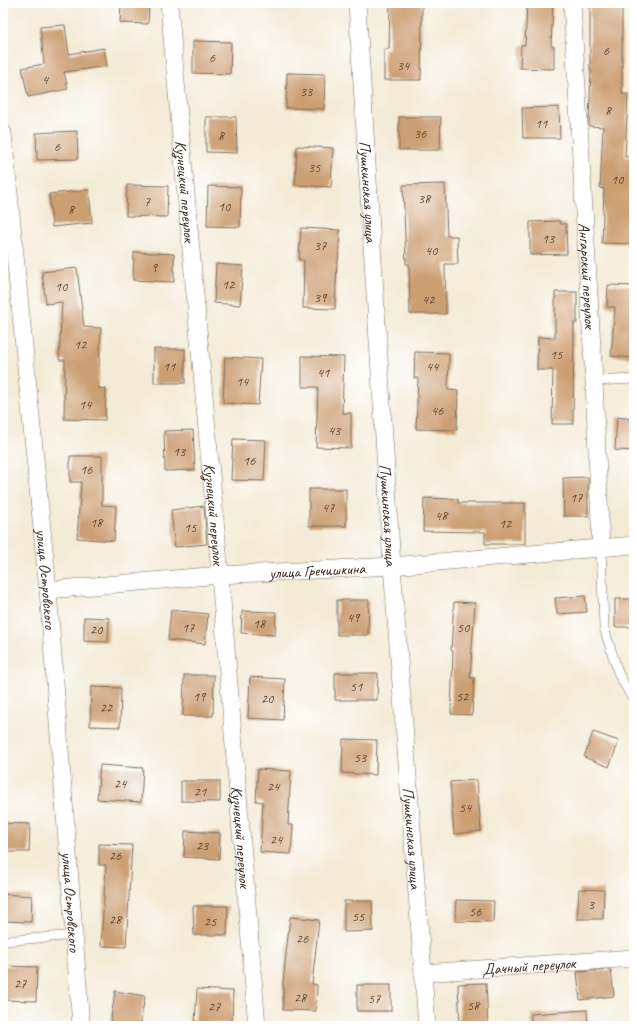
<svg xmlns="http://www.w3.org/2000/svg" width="637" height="1029" font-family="Caveat,sans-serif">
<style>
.building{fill:#cc9f73}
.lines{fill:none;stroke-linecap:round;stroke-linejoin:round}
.service-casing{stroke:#7c6e5f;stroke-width:10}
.minor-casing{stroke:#7c6e5f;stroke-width:18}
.service{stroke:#fff;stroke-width:9}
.minor{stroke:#fff;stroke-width:17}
.labels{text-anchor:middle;stroke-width:3;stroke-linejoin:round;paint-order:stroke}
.number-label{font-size:14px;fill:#5f4733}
.street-label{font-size:16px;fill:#3b2a1e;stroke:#fff}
</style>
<rect width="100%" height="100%" fill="#fff"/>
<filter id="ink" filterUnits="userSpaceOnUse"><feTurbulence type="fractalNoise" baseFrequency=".025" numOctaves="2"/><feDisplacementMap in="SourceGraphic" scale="8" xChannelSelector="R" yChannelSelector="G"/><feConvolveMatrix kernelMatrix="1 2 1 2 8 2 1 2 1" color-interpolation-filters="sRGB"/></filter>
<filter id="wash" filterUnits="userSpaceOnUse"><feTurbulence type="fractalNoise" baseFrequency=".012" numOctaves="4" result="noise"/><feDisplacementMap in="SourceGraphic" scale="16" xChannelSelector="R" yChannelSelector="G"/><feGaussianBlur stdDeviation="0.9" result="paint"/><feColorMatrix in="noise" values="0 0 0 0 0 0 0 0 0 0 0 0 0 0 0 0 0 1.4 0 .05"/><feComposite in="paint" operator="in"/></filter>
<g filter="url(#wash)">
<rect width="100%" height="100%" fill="#f4ebd7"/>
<g id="blocks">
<g class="building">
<polygon points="121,3 149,3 148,24 120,23"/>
<polygon points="390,3 422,3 421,80 384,80 384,49 389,49"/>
<polygon points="527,3 553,3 551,46 554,46 554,69 520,68 521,45 525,45"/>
<polygon points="590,3 622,3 622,94 628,94 625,157 634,157 632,211 634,211 634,244 602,243 604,189 600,188 603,127 589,126 589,121 591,70 590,70"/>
<polygon points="65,25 69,54 104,48 107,66 64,72 68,89 28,97 22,68 44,64 40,27"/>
<polygon points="193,41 231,42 230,74 193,73"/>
<polygon points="287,73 325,74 324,109 286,108"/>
<polygon points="559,107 560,138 523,138 522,108"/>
<polygon points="206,117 236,117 237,153 206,152"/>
<polygon points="399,117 441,117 440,150 399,150"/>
<polygon points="77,131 78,159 37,160 36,133"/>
<polygon points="297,146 333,148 331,187 295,185"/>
<polygon points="445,184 447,236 457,236 458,264 445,264 446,314 410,314 409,264 406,264 403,185"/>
<polygon points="127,185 168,186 167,217 126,216"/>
<polygon points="208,186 241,187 240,227 207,226"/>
<polygon points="89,190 92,223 52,227 49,194"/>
<polygon points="560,221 560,224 566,224 567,254 530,255 530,222"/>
<polygon points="301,228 340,230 338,262 337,262 335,309 303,308 304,260 299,260"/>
<polygon points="134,252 174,254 174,282 133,280"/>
<polygon points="216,264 243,266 240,305 214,303"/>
<polygon points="77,268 84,327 101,328 98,388 106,389 105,420 64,419 65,360 59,360 62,302 46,304 42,272"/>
<polygon points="608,285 634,286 634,358 611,356 615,307 607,307"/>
<polygon points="555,292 577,292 577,323 574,323 573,424 552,424 553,370 537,370 538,337 555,338"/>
<rect x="154" y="349" width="31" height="34"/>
<polygon points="415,352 449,353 448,390 458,391 457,430 416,429 418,378 414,378"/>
<polygon points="302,356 344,357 342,413 351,413 351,448 316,447 318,387 302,387"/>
<polygon points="225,357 261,359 258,405 223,403"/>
<polygon points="617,417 634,419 634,451 615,450"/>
<polygon points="193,430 195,470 165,471 164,431"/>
<polygon points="233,439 266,440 264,481 231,480"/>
<polygon points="70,456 102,456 102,505 116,506 114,541 77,538 81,482 70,482"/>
<polygon points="588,477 588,516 564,516 563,478"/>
<rect x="309" y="489" width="37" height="37"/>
<polygon points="424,498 458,499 458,503 525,503 525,544 485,544 485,532 423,531"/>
<polygon points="204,506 207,544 175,547 171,510"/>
<polygon points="585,596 587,612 557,614 555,598"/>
<rect x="615" y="599" width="19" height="28"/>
<polygon points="337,600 369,600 368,635 337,635"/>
<polygon points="454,602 475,603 470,678 474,678 472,715 451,714 453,651 451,650"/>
<polygon points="171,610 208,614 205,644 168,640"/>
<polygon points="242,611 276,612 275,635 241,633"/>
<polygon points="84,617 109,618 108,642 84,641"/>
<polygon points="335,673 378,673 377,700 335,700"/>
<polygon points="184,675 214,675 213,716 183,716"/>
<polygon points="250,677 285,679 283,720 248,718"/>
<polygon points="91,687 121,688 120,727 90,726"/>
<polygon points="593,732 619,741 609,767 584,757"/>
<polygon points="343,739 377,740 376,775 342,773"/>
<polygon points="100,765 143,768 141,802 97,799"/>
<polygon points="258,769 291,771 288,825 293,825 291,854 260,852 263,802 256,801"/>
<polygon points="477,780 481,831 454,834 450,782"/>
<polygon points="181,781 220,781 220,802 181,801"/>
<polygon points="3,823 30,824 29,852 3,852"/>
<polygon points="185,831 220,833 219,859 184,857"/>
<polygon points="99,844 132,845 126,947 101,946 106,865 99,865"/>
<polygon points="579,889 604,890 603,919 577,919"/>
<polygon points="3,894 32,896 31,922 3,921"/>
<polygon points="456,900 494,901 493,922 455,921"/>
<polygon points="344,901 372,901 373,931 344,932"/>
<polygon points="193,906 228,906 227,935 194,935"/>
<polygon points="290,917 319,920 312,984 317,985 316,1011 283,1010 283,982"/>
<polygon points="4,966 37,967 36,1001 3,1000"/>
<polygon points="611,970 614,996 580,1000 577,972"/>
<polygon points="486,983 488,1026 460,1026 458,984"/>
<rect x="357" y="985" width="34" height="26"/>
<polygon points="197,989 233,991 232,1024 195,1022"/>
<polygon points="115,991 145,996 140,1026 110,1026"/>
<polygon points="587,1010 588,1026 531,1026 531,1014"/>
</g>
</g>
</g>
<g filter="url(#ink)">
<use href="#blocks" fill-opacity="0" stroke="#7c6e5f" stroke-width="1"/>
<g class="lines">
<defs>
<g id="service">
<polyline points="594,381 634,379"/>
<polyline points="601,547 604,628 619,675 634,701"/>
<polyline points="3,941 75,935"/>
</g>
<g id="minor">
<path id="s1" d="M 169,3 L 220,575 L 257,1026"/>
<path id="s2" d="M 357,3 L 392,566 L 427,1026"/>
<path id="s3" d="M 572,3 L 594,381 L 601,547"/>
<path id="s4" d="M 3,133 L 48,590 L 81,1026"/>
<path id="s5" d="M 48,590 L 220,575 L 392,566 L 634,545"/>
<path id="s6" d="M 423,973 L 634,958"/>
</g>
</defs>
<use href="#service" class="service-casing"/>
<use href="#minor" class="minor-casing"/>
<use href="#service" class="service"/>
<use href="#minor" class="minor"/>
</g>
</g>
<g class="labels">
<g class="number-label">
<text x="606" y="55">6</text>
<text x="212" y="62">6</text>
<text x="403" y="70">34</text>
<text x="45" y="84">4</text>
<text x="306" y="96">33</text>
<text x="608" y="115">8</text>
<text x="541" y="128">11</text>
<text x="420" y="138">36</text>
<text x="221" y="140">8</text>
<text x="57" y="151">6</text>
<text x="314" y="172">35</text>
<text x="617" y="184">10</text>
<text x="424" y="203">38</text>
<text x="147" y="206">7</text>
<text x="224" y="211">10</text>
<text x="71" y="214">8</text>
<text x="548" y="243">13</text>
<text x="320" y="250">37</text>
<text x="431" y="255">40</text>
<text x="154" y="272">9</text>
<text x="228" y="289">12</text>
<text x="61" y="291">10</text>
<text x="320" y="302">39</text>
<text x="428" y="304">42</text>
<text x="80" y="349">12</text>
<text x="556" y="359">15</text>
<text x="169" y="371">11</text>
<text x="432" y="371">44</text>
<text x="323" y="377">41</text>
<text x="242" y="386">14</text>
<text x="85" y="409">14</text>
<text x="437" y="415">46</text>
<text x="334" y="435">43</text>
<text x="179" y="456">13</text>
<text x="249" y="465">16</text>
<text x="86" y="474">16</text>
<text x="576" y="502">17</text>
<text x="328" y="512">47</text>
<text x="441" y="520">48</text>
<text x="96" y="527">18</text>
<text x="505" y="528">12</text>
<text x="190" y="532">15</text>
<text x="353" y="622">49</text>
<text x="259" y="628">18</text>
<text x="188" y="632">17</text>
<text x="463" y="632">50</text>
<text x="96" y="634">20</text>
<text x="356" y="691">51</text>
<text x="199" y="701">19</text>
<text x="462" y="701">52</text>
<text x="267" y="703">20</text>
<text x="106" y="712">22</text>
<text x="360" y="762">53</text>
<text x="120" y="788">24</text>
<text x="273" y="791">24</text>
<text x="200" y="796">21</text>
<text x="465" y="812">54</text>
<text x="276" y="844">24</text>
<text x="202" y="850">23</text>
<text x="115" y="860">26</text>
<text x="591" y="909">3</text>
<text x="475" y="916">56</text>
<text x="358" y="921">55</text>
<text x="115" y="924">28</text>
<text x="210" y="926">25</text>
<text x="302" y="943">26</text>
<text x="20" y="988">27</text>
<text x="300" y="1002">28</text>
<text x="374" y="1003">57</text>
<text x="473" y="1010">58</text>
<text x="214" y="1011">27</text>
</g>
<g class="street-label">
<text dy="6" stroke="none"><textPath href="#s2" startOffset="189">Пушкинская улица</textPath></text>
<text dy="6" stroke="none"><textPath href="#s1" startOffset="189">Кузнецкий переулок</textPath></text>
<text dy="6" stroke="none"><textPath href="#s3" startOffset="273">Ангарский переулок</textPath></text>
<text dy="6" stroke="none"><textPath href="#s1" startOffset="513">Кузнецкий переулок</textPath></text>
<text dy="6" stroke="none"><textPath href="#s2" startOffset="513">Пушкинская улица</textPath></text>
<text dy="6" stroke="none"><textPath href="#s5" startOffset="270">улица Гречишкина</textPath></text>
<text dy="6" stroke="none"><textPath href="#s4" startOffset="448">улица Островского</textPath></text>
<text dy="6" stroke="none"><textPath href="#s1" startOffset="837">Кузнецкий переулок</textPath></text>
<text dy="6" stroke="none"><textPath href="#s2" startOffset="837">Пушкинская улица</textPath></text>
<text dy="6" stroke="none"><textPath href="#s4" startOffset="772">улица Островского</textPath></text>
<text dy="6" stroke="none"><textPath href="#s6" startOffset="106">Дачный переулок</textPath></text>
</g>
</g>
<rect width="637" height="1029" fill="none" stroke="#fff" stroke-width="16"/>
</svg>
